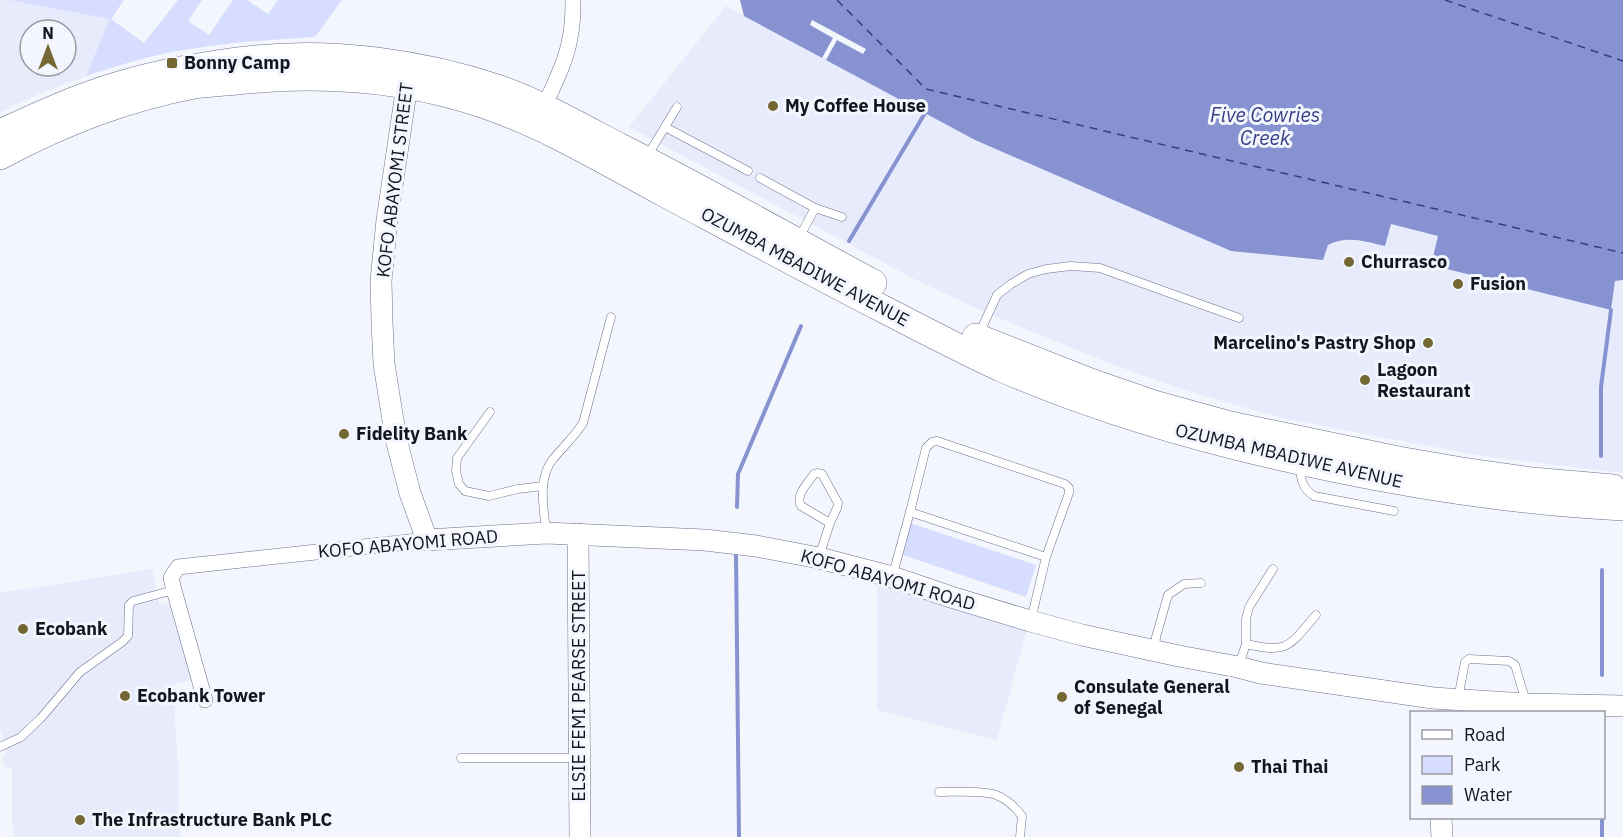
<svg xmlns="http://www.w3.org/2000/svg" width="1623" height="837" font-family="'IBM Plex Sans',sans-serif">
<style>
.built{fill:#e7ebfc;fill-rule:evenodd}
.green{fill:#d6ddff}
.water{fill:#8793d1}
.pier{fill:#f4f6fd}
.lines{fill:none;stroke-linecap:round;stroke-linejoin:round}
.stream{stroke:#8793d1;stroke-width:4}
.ferry{stroke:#363d87;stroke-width:1.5;stroke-dasharray:8 6;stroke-linecap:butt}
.lane-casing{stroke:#6a708f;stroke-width:9}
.street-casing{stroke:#6a708f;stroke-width:16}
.secondary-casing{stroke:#6a708f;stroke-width:22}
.highway-casing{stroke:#6a708f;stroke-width:28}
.lane{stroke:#fff;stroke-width:8}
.street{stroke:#fff;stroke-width:15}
.secondary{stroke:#fff;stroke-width:21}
.highway{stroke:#fff;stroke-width:27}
.poi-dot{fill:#736734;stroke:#f4f6fd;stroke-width:2}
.labels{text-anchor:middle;stroke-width:6;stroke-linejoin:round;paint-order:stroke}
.poi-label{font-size:18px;font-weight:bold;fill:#131521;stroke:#f4f6fd;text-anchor:start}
.street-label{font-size:18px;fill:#131521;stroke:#f4f6fd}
.water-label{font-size:20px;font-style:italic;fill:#363d87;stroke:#f4f6fd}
</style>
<rect width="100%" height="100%" fill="#f4f6fd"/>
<g class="built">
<path d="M 0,0 L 9,0 L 111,19 L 86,76 L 41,93 L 0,112 ZM 30,30 L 66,30 L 66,66 L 30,66 Z"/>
<polygon points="726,6 975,140 1231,251 1328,245 1337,240 1346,239 1385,246 1391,224 1439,236 1431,265 1611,310 1615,281 1623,280 1623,472 1612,472 1476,455 1286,419 1235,405 1176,387 1114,365 989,314 918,281 629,127"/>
<polygon points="152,569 159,605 169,604 192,680 173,685 178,766 180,837 14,837 12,818 12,768 4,766 2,758 7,752 0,727 0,593"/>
<polygon points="877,580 1027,628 997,740 877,710"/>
</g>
<g class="green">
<path d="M 9,0 L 124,0 L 111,19 L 144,43 L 178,0 L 202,0 L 188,21 L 209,35 L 233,0 L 247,0 L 268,14 L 278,0 L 342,0 L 315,37 C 265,40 216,43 167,53 C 139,59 113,67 86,76 L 110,19 Z"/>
<polygon points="910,523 1036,565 1026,597 903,555"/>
</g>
<path class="water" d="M 740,0 L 1623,0 L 1623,280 L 1615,281 L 1611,310 L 1431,265 L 1438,236 L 1391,224 L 1385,246 C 1365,242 1347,235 1328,245 L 1323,260 L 1231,251 L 975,140 L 744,16 Z"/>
<polygon class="pier" points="812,20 866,49 863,54 837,40 826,60 822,58 833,38 810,25"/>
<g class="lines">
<g class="stream">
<polyline points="849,241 925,113"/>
<polyline points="1601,456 1601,387 1611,310"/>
<polyline points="737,507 738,474 801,326"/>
<polyline points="736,552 739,837"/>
<polyline points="1602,570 1602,675"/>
<polyline points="1602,818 1602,837"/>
</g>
<g class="ferry">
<polyline points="837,0 926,89 1623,253"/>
<polyline points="1445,0 1623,61"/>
</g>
<defs>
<g id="lane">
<polyline points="665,127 748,171"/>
<polyline points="648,155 677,107"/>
<polyline points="760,178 815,208 842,217"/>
<polyline points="799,238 815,208"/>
<polyline points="979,334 997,295 1011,284 1028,274 1046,269 1071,266 1100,268 1239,318"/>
<polyline points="490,412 457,458 456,471 459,484 465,491 489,496 518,489 543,486"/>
<path d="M 1300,467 C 1301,480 1302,488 1314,496 L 1394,511"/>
<polyline points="910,512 1046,557"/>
<path d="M 546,531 C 544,508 537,479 553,459 C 564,446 574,437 583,423 L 611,317"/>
<path d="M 819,557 L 830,523 L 837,508 L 838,503 L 822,474 L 817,473 L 814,474 C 808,483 795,495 801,506 L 830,523"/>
<polyline points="893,574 910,512 926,448 932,442 937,441 1065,484 1069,488 1069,493 1046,557 1031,620"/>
<path d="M 1246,644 C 1289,654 1289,646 1316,615"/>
<polyline points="1155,649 1156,637 1168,595 1184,584 1201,583"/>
<polyline points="1239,665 1246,644 1246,619 1249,607 1273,569"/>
<polyline points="1458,699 1465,662 1469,659 1509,661 1515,665 1526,702"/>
<polyline points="0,747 21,737 41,718 80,672 122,642 128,636 129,605 133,601 174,590"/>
<polyline points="461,758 576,758"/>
<path d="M 939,792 C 954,792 984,790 996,795 C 1007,799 1015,807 1022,816 L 1020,837"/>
</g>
<g id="street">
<path d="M 542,112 C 552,88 566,63 570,38 C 573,25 573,13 573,0"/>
<polyline points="205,700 174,590 171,578 178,567 427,540"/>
</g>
<g id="secondary">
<polyline points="409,72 387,220 381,281 382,322 384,364 396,439 410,493 427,540 546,533 705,540 756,546 819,558 892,577 951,597 1030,621 1082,635 1179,656 1238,667 1261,673 1433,698 1527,704 1623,706"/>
<polyline points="578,534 580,837"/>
<polyline points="1441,818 1442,837"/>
</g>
<g id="highway">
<path d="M 0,133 C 37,116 74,99 113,87 C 138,79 165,73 191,68 C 212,65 234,61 256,59 C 335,51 422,63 497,88 C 540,103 580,126 620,147 C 705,190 789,238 873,283"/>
<path d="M 0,156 C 61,123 126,98 194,85 C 208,83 223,82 237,81 C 320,72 406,78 485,105 C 547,126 606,162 664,193 C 737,232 811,272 885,310 C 924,330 962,350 1001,368 C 1107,414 1219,445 1332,468 C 1428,488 1525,502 1623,507"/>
<polyline points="976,337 1093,383 1154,404 1230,425 1398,460 1462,471 1532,481 1613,488"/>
</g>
</defs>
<use href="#lane" class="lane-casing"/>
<use href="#street" class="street-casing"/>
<use href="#secondary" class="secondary-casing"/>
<use href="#highway" class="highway-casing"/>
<use href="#lane" class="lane"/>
<use href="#street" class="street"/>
<use href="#secondary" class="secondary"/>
<use href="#highway" class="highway"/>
</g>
<g class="poi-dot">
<rect x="166" y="57" width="12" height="12" rx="3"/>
<circle cx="773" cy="106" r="6"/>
<circle cx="1349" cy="262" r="6"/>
<circle cx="1458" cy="284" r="6"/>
<circle cx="1428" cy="343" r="6"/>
<circle cx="1365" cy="380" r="6"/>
<circle cx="344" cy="434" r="6"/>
<circle cx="23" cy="629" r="6"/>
<circle cx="125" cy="696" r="6"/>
<circle cx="1062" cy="697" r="6"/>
<circle cx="1239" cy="767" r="6"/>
<circle cx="80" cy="820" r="6"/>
</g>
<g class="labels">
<g class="poi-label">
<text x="184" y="69">Bonny Camp</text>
<text x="785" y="112">My Coffee House</text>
<text x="1361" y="268">Churrasco</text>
<text x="1470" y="290">Fusion</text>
<text x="1416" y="349" text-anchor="end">Marcelino's Pastry Shop</text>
<text x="1377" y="376">Lagoon<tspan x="1377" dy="21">Restaurant</tspan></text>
<text x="356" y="440">Fidelity Bank</text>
<text x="35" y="635">Ecobank</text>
<text x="1074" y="693">Consulate General<tspan x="1074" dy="21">of Senegal</tspan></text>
<text x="137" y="702">Ecobank Tower</text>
<text x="1251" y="773">Thai Thai</text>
<text x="92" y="826">The Infrastructure Bank PLC</text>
</g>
<g class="street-label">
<text transform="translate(395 180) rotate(-83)" y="6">KOFO ABAYOMI STREET</text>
<text transform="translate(805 267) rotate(28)" y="6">OZUMBA MBADIWE AVENUE</text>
<text transform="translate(1289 456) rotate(13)" y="6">OZUMBA MBADIWE AVENUE</text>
<text transform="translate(408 544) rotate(-5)" y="6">KOFO ABAYOMI ROAD</text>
<text transform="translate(888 580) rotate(16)" y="6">KOFO ABAYOMI ROAD</text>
<text transform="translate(579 686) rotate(-90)" y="6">ELSIE FEMI PEARSE STREET</text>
</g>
<g class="water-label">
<text x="1265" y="122">Five Cowries<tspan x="1265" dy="23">Creek</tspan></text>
</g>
</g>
<rect x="1410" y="711" width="195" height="108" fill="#f4f6fd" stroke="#9a9ca5" stroke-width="1.5"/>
<rect x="1422" y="730" width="30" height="9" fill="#ffffff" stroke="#9a9ca5" stroke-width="1.5"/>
<text x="1464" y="741" font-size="18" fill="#131521">Road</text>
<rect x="1422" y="756" width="30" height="18" fill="#d6ddff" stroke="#9a9ca5" stroke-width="1.5"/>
<text x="1464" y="771" font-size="18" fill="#131521">Park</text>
<rect x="1422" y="786" width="30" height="18" fill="#8793d1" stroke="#9a9ca5" stroke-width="1.5"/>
<text x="1464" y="801" font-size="18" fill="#131521">Water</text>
<g transform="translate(48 48)"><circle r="28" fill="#f4f6fd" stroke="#9a9ca5" stroke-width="1.5"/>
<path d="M0-4.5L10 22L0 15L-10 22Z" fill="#736734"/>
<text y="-9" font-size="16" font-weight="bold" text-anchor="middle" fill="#131521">N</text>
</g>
</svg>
